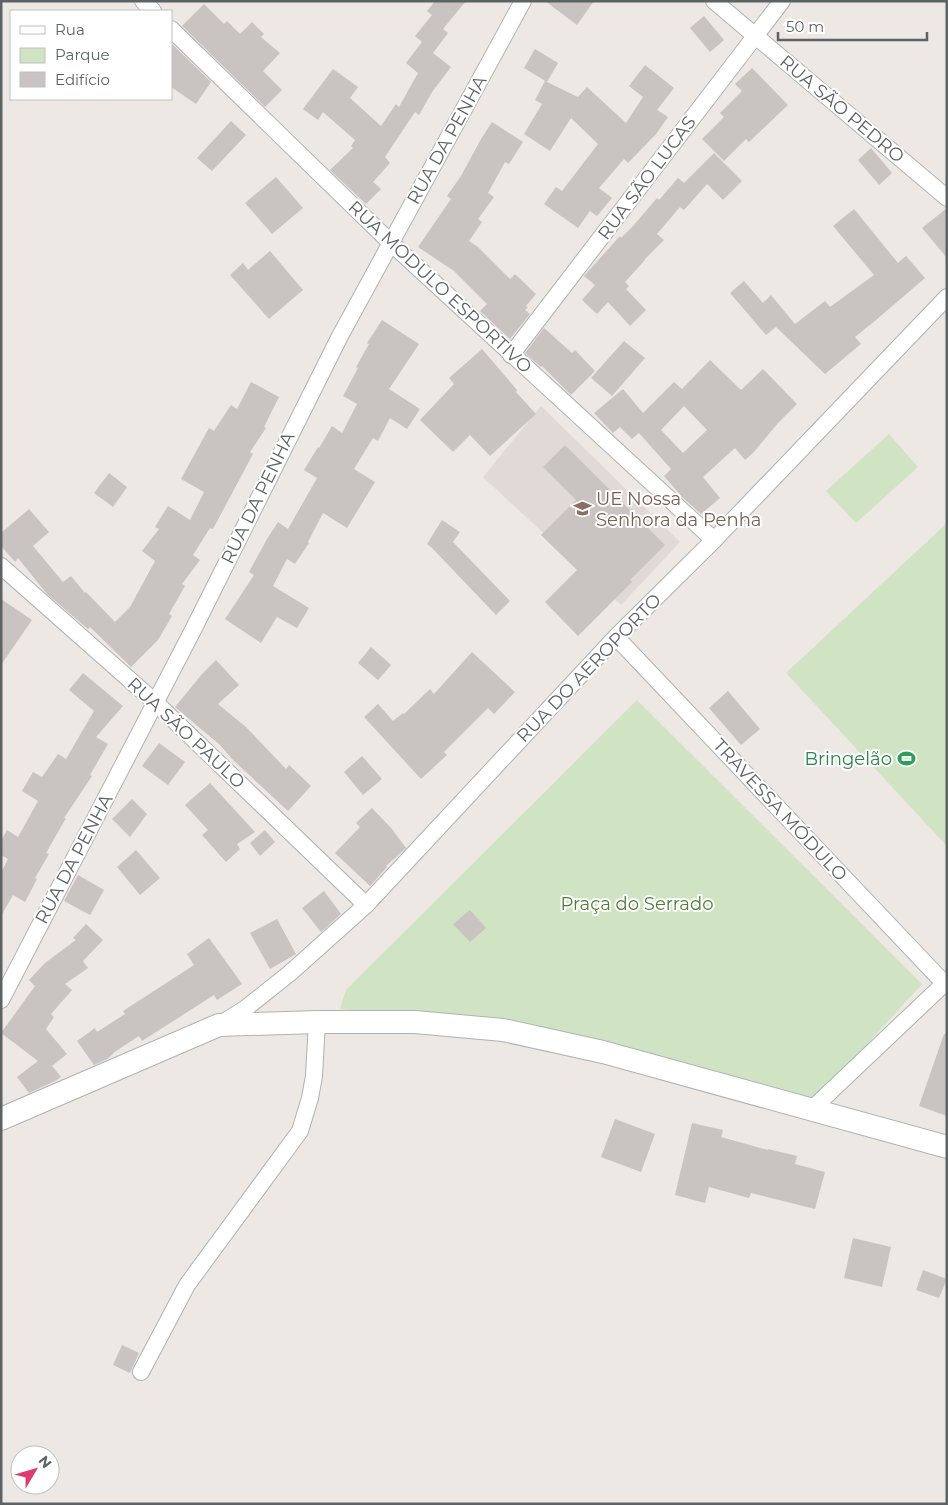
<svg xmlns="http://www.w3.org/2000/svg" width="948" height="1505" font-family="Montserrat,sans-serif">
<style>
.education{fill:#e0d9d6}
.green{fill:#d0e3c3}
.building{fill:#c9c3c2;fill-rule:evenodd}
.lines{fill:none;stroke-linecap:round;stroke-linejoin:round}
.street-casing{stroke:#adb2b3;stroke-width:18}
.secondary-casing{stroke:#acb3b4;stroke-width:24}
.street{stroke:#fff;stroke-width:16}
.secondary{stroke:#fff;stroke-width:22}
.labels{text-anchor:middle;stroke-width:4;stroke-linejoin:round;paint-order:stroke}
.street-label{font-size:18px;fill:#5c6364;stroke:#fff}
.education-label{font-size:18px;fill:#785e54;stroke:#fff;text-anchor:start}
.leisure-label{font-size:18px;fill:#27864d;stroke:#fff;text-anchor:end}
.park-label{font-size:18px;fill:#537d3a;stroke:#fff}
</style>
<rect width="100%" height="100%" fill="#ede8e4"/>
<polygon class="education" points="541,406 680,542 621,605 483,477"/>
<g class="green">
<polygon points="889,434 918,467 856,523 826,491"/>
<polygon points="947,523 947,844 946,845 786,673"/>
<polygon points="637,700 922,984 815,1101 528,1024 340,1009 346,990"/>
</g>
<g class="building">
<polygon points="435,1 466,1 443,29 448,33 433,53 451,67 432,92 419,115 415,112 385,157 390,163 373,182 381,189 366,204 330,170 353,148 351,146 355,140 323,112 318,120 303,109 333,69 358,87 350,98 381,126 396,104 399,107 418,73 406,63 422,42 415,36 432,15 427,11"/>
<polygon points="545,1 594,1 577,25"/>
<polygon points="204,4 224,24 227,21 240,34 252,22 264,34 261,37 280,53 263,71 282,90 265,107 182,26"/>
<polygon points="704,16 724,40 710,52 690,28"/>
<polygon points="171,43 211,82 196,104 171,87"/>
<polygon points="535,49 558,63 547,82 524,68"/>
<polygon points="645,65 674,88 657,110 668,117 656,134 628,163 624,159 599,188 612,198 597,216 590,211 578,228 544,204 556,187 562,191 598,144 571,118 550,151 524,134 542,104 535,100 545,81 578,97 587,87 626,123 643,97 629,86"/>
<polygon points="752,68 788,105 749,142 746,139 724,161 702,139 724,117 720,113 742,91 735,84"/>
<polygon points="231,121 246,135 212,171 197,158"/>
<polygon points="492,122 523,142 509,164 505,162 488,193 494,197 478,219 482,222 469,241 478,247 510,279 515,274 536,294 526,306 528,307 525,310 530,314 510,339 480,311 487,304 454,271 418,247 451,199 447,196 461,176 481,139"/>
<polygon points="871,148 892,173 879,185 858,160"/>
<polygon points="714,153 742,181 723,200 707,184 684,210 680,207 657,234 664,240 645,259 645,260 625,282 629,286 626,289 646,310 630,326 608,302 597,314 582,300 595,285 584,276 620,236 621,238 634,225 657,198 659,200 678,178 684,183"/>
<polygon points="276,177 303,208 272,234 245,203"/>
<polygon points="947,208 947,258 922,228"/>
<polygon points="854,209 898,263 906,256 925,278 876,320 855,337 861,344 825,374 776,327 766,335 730,293 744,281 763,303 771,295 795,324 825,301 830,307 874,275 833,226"/>
<polygon points="270,251 303,290 269,319 230,275 243,263 248,270"/>
<polygon points="382,320 419,344 389,389 420,409 407,429 390,418 378,441 373,438 354,469 375,482 347,528 323,513 308,542 309,543 295,564 287,559 273,586 309,608 297,628 277,617 261,643 225,619 254,575 249,572 267,539 278,522 288,529 317,478 304,470 318,447 319,448 332,426 342,433 357,404 343,396 358,368 356,367 369,344 367,343"/>
<polygon points="544,328 572,353 575,350 595,371 571,395 542,366 541,367 525,353"/>
<polygon points="624,341 645,358 612,396 591,378"/>
<polygon points="482,349 517,390 516,392 536,414 490,456 470,435 453,452 420,420 454,384 449,378"/>
<path d="M 710,360 L 741,390 L 763,369 L 797,404 L 778,423 L 753,453 L 745,460 L 735,448 L 703,477 L 720,498 L 701,514 L 682,497 L 664,476 L 671,469 L 639,433 L 632,439 L 620,427 L 613,433 L 594,413 L 623,389 L 643,413 L 674,382 L 682,389 ZM 684,406 L 707,430 L 683,453 L 661,430 Z"/>
<polygon points="251,382 279,397 264,427 266,428 250,452 253,454 213,529 210,528 193,555 200,560 182,584 185,586 169,614 172,616 158,640 131,667 90,627 88,629 47,594 18,558 15,562 1,546 1,533 29,509 49,532 33,546 63,582 71,576 85,593 86,592 115,622 130,607 155,561 142,551 159,529 155,527 168,506 190,520 204,492 181,479 209,428 214,431 231,405 237,409"/>
<polygon points="565,445 665,545 630,580 632,582 578,636 545,602 577,570 541,535 576,500 543,467"/>
<polygon points="109,473 127,487 113,507 94,493"/>
<polygon points="442,520 460,532 453,542 510,601 496,615 432,548 427,544"/>
<polygon points="1,599 32,620 1,665"/>
<polygon points="371,647 391,665 378,680 358,663"/>
<polygon points="472,652 515,692 494,714 488,708 444,752 447,755 421,779 364,717 378,704 393,721 403,713 404,714 430,689 434,694"/>
<polygon points="216,660 239,685 218,704 246,727 286,769 289,765 311,786 288,811 233,760 220,745 175,707 202,674"/>
<polygon points="83,673 123,706 96,737 108,744 90,775 92,776 64,818 66,818 46,853 49,854 35,878 37,879 25,902 13,895 1,916 1,873 8,859 1,855 1,841 7,830 18,837 38,801 22,791 33,772 42,777 58,754 66,759 94,711 69,690"/>
<polygon points="728,691 760,729 741,745 709,708"/>
<polygon points="159,743 185,762 168,785 142,766"/>
<polygon points="362,756 382,779 363,795 344,772"/>
<polygon points="210,783 255,832 237,844 240,849 226,862 202,835 208,830 185,805"/>
<polygon points="132,799 147,814 130,837 112,819"/>
<polygon points="372,808 392,829 406,848 386,866 387,867 370,886 335,853 360,827 356,823"/>
<polygon points="265,830 275,842 260,856 250,843"/>
<polygon points="136,850 160,878 140,895 117,867"/>
<polygon points="78,875 104,890 90,915 64,901"/>
<polygon points="324,891 341,914 321,932 302,908"/>
<polygon points="470,910 486,928 470,942 453,924"/>
<polygon points="277,919 296,954 270,969 250,933"/>
<polygon points="86,924 103,940 83,961 88,968 65,984 72,990 51,1014 54,1017 46,1029 67,1054 52,1066 61,1077 55,1081 29,1093 17,1077 38,1061 1,1033 35,986 29,980 45,963 76,940 73,938"/>
<polygon points="209,938 242,984 217,1000 214,995 142,1041 139,1036 113,1053 113,1054 107,1059 94,1065 77,1041 95,1028 97,1032 125,1014 123,1011 194,965 187,954"/>
<polygon points="944,1034 947,1034 947,1116 919,1106"/>
<polygon points="615,1119 655,1134 641,1172 601,1157"/>
<polygon points="692,1123 723,1130 721,1137 768,1150 768,1149 797,1156 795,1164 825,1172 815,1209 751,1193 749,1198 709,1187 705,1203 675,1195"/>
<polygon points="853,1238 891,1247 882,1287 844,1278"/>
<polygon points="923,1270 947,1279 939,1298 916,1290"/>
<polygon points="122,1345 139,1353 130,1373 113,1365"/>
</g>
<g class="lines">
<defs>
<g id="street">
<polyline points="143,1 153,11"/>
<polyline points="714,1 947,198"/>
<polyline points="171,29 391,243 714,540"/>
<polyline points="511,355 782,1"/>
<polyline points="1,566 156,703 366,905"/>
<polyline points="616,637 944,983"/>
<polyline points="1,1000 194,628 340,336 523,1"/>
<polyline points="219,1025 246,1008 290,973 366,905 616,637 714,540 947,297"/>
<polyline points="812,1109 947,981"/>
<polyline points="141,1372 187,1285 300,1131 310,1098 314,1076 317,1022"/>
</g>
<polyline id="secondary" points="1,1119 219,1025 317,1022 415,1022 503,1030 603,1052 947,1147"/>
</defs>
<use href="#street" class="street-casing"/>
<use href="#secondary" class="secondary-casing"/>
<use href="#street" class="street"/>
<use href="#secondary" class="secondary"/>
</g>
<defs>
<symbol id="school-bare" viewBox="-9 -9 18 18"><path d="M0-5L7-2L0 1L-7-2ZM-4 1L0 2.5L4 1V4Q0 6-4 4Z" fill="#8d6e63" stroke="#fff" stroke-width="2.5" paint-order="stroke"/></symbol>
<symbol id="stadium-bare" viewBox="-9 -9 18 18"><path d="M0-5a6.5 5 0 1 0 0 10a6.5 5 0 1 0 0-10ZM-3.5-1.8h7v3.6h-7Z" fill="#2e9e5b" stroke="#fff" stroke-width="2.5" paint-order="stroke"/></symbol>
</defs>
<g fill-rule="evenodd">
<use href="#school-bare" x="570" y="496" width="25" height="25"/>
<use href="#stadium-bare" x="894" y="746" width="25" height="25"/>
</g>
<g class="labels">
<g class="street-label">
<text transform="translate(842 109) rotate(40)" y="6">RUA SÃO PEDRO</text>
<text transform="translate(447 140) rotate(-61)" y="6">RUA DA PENHA</text>
<text transform="translate(647 178) rotate(-53)" y="6">RUA SÃO LUCAS</text>
<text transform="translate(440 287) rotate(43)" y="6">RUA MODULO ESPORTIVO</text>
<text transform="translate(258 498) rotate(-64)" y="6">RUA DA PENHA</text>
<text transform="translate(589 668) rotate(-46)" y="6">RUA DO AEROPORTO</text>
<text transform="translate(186 733) rotate(43)" y="6">RUA SÃO PAULO</text>
<text transform="translate(780 810) rotate(47)" y="6">TRAVESSA MÓDULO</text>
<text transform="translate(74 859) rotate(-62)" y="6">RUA DA PENHA</text>
</g>
<g class="education-label">
<text x="596" y="505">UE Nossa<tspan x="596" dy="21">Senhora da Penha</tspan></text>
</g>
<g class="leisure-label">
<text x="892" y="765">Bringelão</text>
</g>
<g class="park-label">
<text x="637" y="910">Praça do Serrado</text>
</g>
</g>
<rect width="948" height="1505" fill="none" stroke="#5c6364" stroke-width="5"/>
<rect x="10" y="10" width="162" height="90" fill="#ffffff" stroke="#bec1c1"/>
<rect x="20" y="26" width="25" height="8" fill="#ffffff" stroke="#bec1c1"/>
<text x="55" y="35" font-size="15" fill="#5c6364">Rua</text>
<rect x="20" y="48" width="25" height="15" fill="#d0e3c3" stroke="#bec1c1"/>
<text x="55" y="60" font-size="15" fill="#5c6364">Parque</text>
<rect x="20" y="72" width="25" height="15" fill="#c9c3c2" stroke="#bec1c1"/>
<text x="55" y="85" font-size="15" fill="#5c6364">Edifício</text>
<g transform="translate(35 1470) rotate(52)"><circle r="24" fill="#ffffff" stroke="#bec1c1"/>
<path d="M0-4L9 19L0 12L-9 19Z" fill="#db3d71"/>
<text y="-8" font-size="14" font-weight="bold" text-anchor="middle" fill="#5c6364">N</text>
</g>
<path d="M778 32v8h149v-8" fill="none" stroke="#5c6364" stroke-width="2.5"/>
<text x="786" y="32" font-size="15" fill="#5c6364" stroke="#ffffff" stroke-width="4" paint-order="stroke">50 m</text>
</svg>
